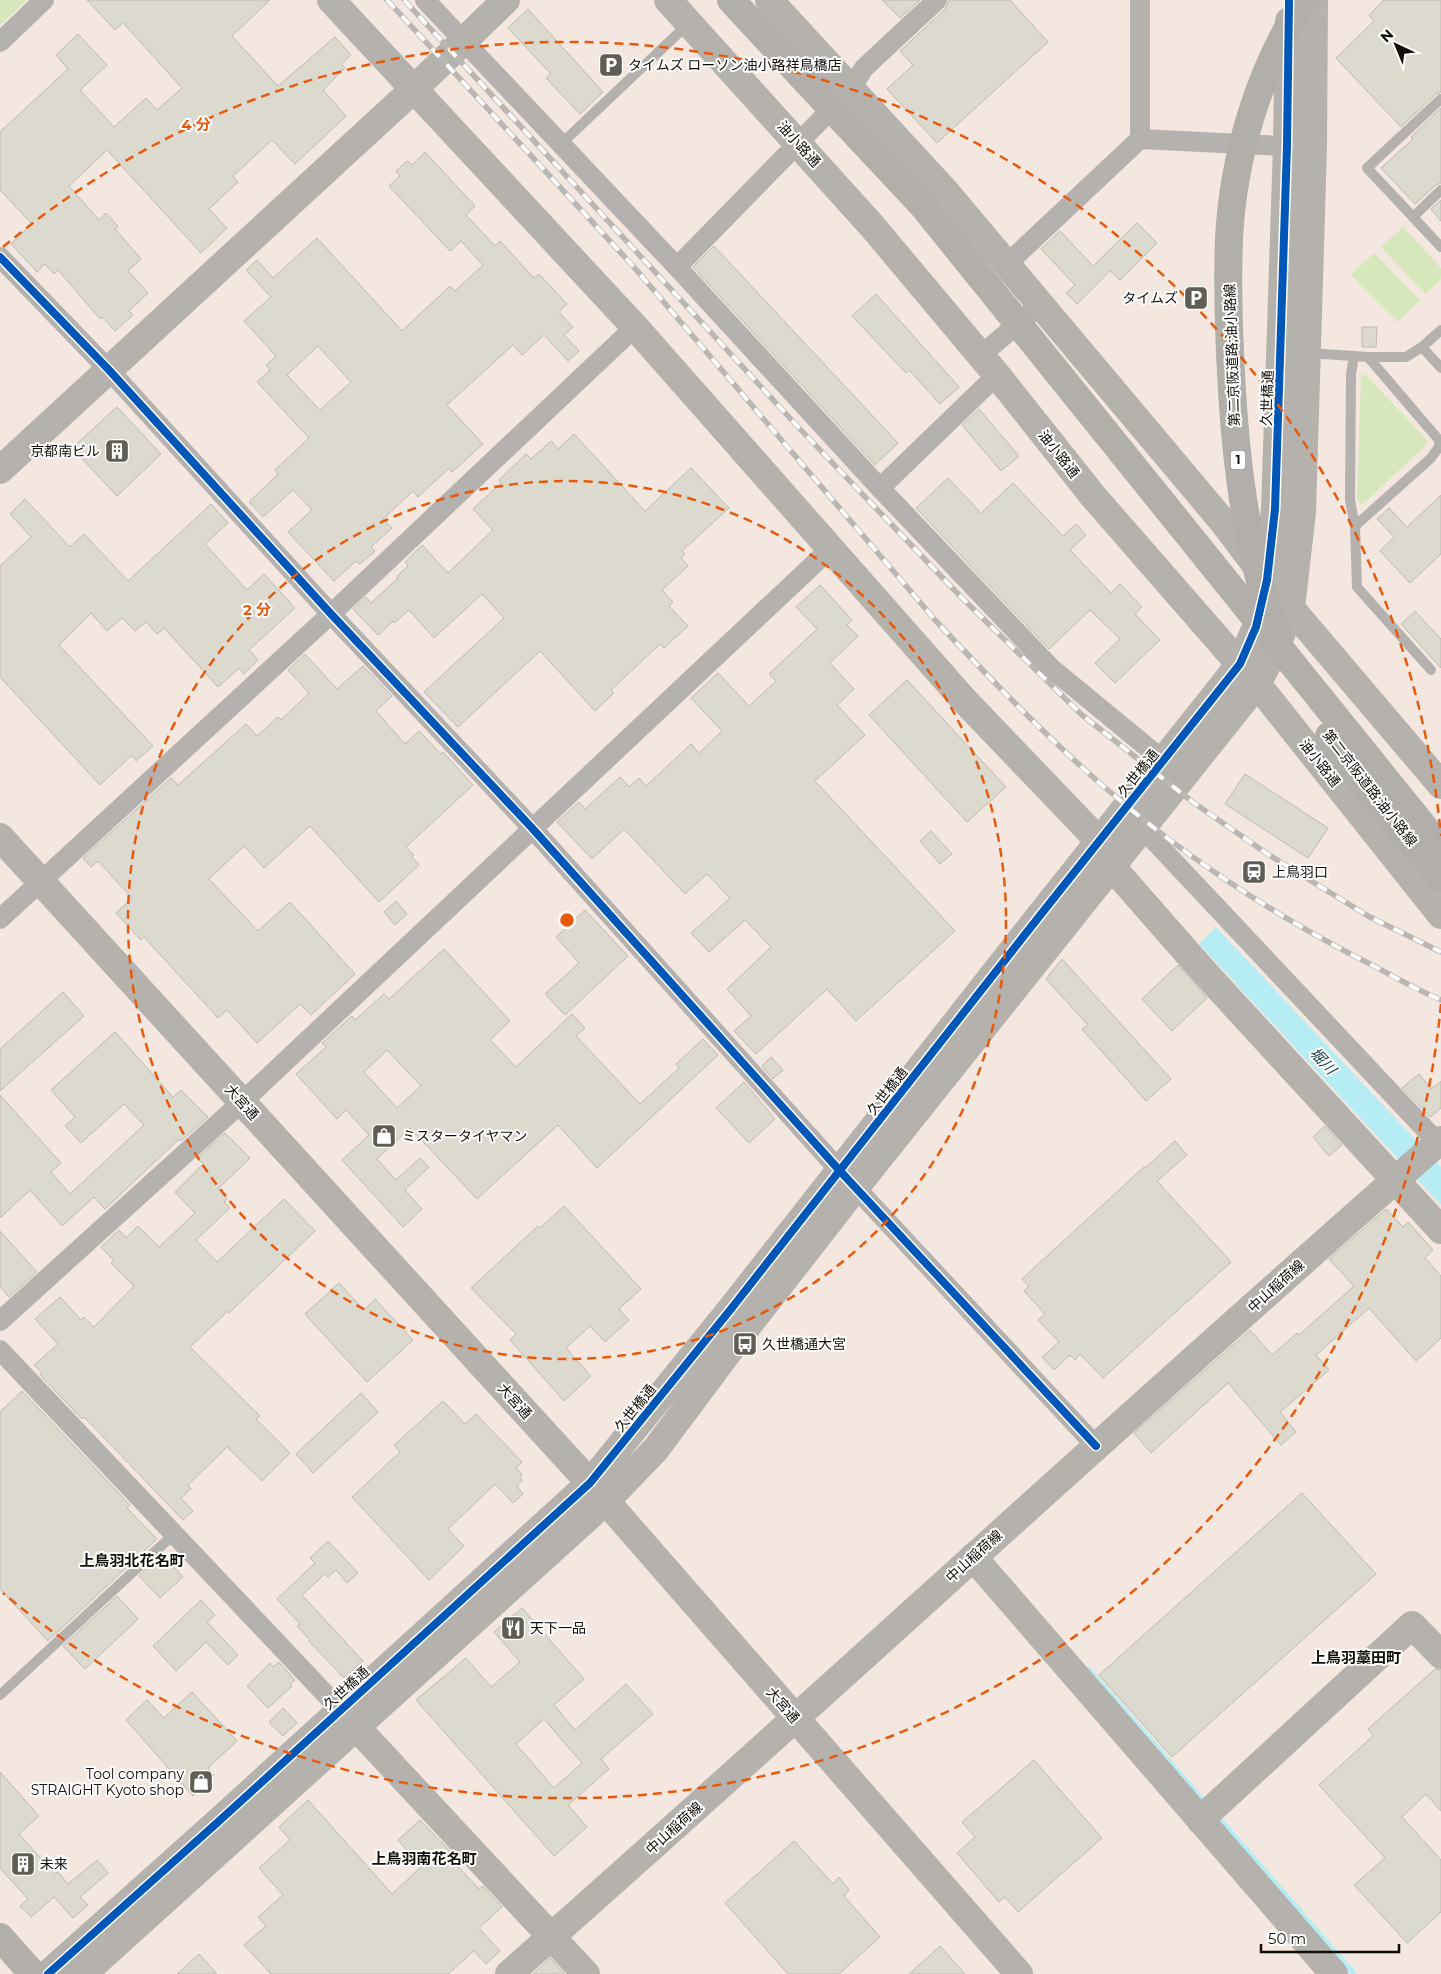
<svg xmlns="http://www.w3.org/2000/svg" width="1441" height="1974" font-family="Montserrat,'Noto Sans JP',sans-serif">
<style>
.industrial{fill:#f4e7df}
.green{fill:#d6e7bb}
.water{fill:#b6edf4}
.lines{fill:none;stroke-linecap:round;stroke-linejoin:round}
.stream{stroke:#b6edf4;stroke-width:5.5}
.building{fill:#dcd9ce;stroke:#bdbab0;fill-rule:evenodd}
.lane{stroke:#b5b1af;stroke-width:10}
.street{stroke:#b5b1af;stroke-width:20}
.secondary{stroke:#b5b1ad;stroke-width:28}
.highway{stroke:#b2aea9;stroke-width:28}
.rail-casing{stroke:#bab6b1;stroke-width:5.5}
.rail{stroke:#fff;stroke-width:4;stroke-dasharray:11;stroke-linecap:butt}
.highway-bridge{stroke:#b2aea9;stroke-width:28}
.cycleway-casing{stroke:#fff;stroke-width:11}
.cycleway{stroke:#0057b8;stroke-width:8}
.ring{fill:none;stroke:#e8590c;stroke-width:2.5;stroke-dasharray:9 6}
.labels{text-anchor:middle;stroke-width:4;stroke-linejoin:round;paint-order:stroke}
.shield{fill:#fff;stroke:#585651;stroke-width:1}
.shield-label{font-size:12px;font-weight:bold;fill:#100d06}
.poi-label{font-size:14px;fill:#100d06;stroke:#fff;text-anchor:start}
.street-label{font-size:14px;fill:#100d06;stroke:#fff}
.water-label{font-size:15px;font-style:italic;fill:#0f414a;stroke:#fff}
.neighbourhood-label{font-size:15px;font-weight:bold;fill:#100d06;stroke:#fff}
.centre{fill:#e8590c;stroke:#fff;stroke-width:2.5}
.ring-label{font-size:15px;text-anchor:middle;font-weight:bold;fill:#e8590c;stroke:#fff;stroke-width:4;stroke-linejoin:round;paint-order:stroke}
</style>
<rect width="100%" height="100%" fill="#f6f2e4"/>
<rect class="industrial" x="0" y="0" width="1441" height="1974"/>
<g class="green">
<polygon points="0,0 27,0 0,25"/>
<polygon points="1403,227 1441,268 1441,279 1425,294 1381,247"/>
<polygon points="1374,253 1420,300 1397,322 1351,275"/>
<polygon points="1365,374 1427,440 1425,446 1362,505 1357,499 1361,377"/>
</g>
<polygon class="water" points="1216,927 1441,1167 1441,1205 1199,944"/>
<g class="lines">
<g class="stream">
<polyline points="1089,1670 1207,1805"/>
<polyline points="1216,1815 1354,1974"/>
</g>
</g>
<g class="building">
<polygon points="87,0 270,0 232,36 278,86 335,37 351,55 341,64 345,68 323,90 346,116 295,164 272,140 233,176 238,182 209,209 227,228 201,253 107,150 69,186 99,220 106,213 118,226 115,229 141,259 128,271 148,293 129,311 133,315 115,331 102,317 100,319 58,270 54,274 45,264 37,272 11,244 32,224 0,190 0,132 68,69 56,55 78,34 107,65 80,90 114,127 146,98 157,110 182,88 123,23 115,30"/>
<polygon points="882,0 920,0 900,18"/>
<polygon points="949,0 1010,0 1048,42 937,143 887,89 913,65 900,51 945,9"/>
<polygon points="1384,0 1441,0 1441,92 1436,94 1401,127 1336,58 1374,21 1369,15"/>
<polygon points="528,9 603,92 580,114 546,78 551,74 508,28"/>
<polygon points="1441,108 1441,183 1436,185 1415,204 1381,168 1413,139 1411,137"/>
<path d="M 425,152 L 475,206 L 466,215 L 495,246 L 500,241 L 534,278 L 539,274 L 567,304 L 559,312 L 573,327 L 564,335 L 579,351 L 568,361 L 544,335 L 522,355 L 513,345 L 447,405 L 483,444 L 452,472 L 449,468 L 418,497 L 413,491 L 383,519 L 392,528 L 371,547 L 375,551 L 360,564 L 356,561 L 334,581 L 288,532 L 312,510 L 293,490 L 263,517 L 249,502 L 278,474 L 275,470 L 309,438 L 257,382 L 270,370 L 266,365 L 276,356 L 244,321 L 271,297 L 246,270 L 257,260 L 273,278 L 317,238 L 402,331 L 450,286 L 455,291 L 483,265 L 461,241 L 450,251 L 389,186 L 400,176 L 396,171 L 407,161 L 412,165 ZM 318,346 L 351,382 L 320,410 L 287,375 Z"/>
<polygon points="1441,200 1441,221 1431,209"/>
<polygon points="1137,223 1157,243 1120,280 1110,271 1077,304 1066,293 1075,285 1041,249 1060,231 1093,266"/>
<polygon points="714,246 898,443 875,465 693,267"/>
<polygon points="876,294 959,387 940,404 909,370 906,373 852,316"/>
<polygon points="1362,327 1377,327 1376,347 1362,347"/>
<polygon points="117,407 161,454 117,496 72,448"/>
<polygon points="979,409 1019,456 1001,471 962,425"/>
<polygon points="574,434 645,511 691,468 729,508 682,551 685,554 681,558 688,566 662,590 673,602 669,606 688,626 664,648 660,644 611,690 614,693 595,711 540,651 458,727 424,692 504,618 482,594 434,638 409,610 394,623 393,621 378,635 353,609 366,597 371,603 398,578 397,576 408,566 405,562 422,545 448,573 493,530 473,509 501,483 499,480 526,454 531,459 551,441 558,449"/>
<polygon points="948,478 981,513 1013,483 1063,536 1076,524 1086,535 1070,550 1111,593 1120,584 1142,607 1135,614 1160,640 1115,683 1095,663 1120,639 1090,610 1049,649 916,508"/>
<polygon points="1441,495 1441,554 1410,583 1380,551 1394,537 1377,519 1389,508 1407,527"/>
<polygon points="25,499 70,547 84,534 128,581 211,504 228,523 205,544 247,590 264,574 295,608 249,650 258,660 244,674 239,668 218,687 164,628 157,634 146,622 135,631 122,618 107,631 91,613 59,645 153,746 136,761 132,755 100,785 0,677 0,566 31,537 10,514"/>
<polygon points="820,585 852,620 847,625 858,636 830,663 854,689 837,705 865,735 815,781 955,931 856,1021 827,989 756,1054 734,1031 751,1016 727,989 771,947 745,920 709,952 691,933 730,898 707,874 685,894 624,829 592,859 557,822 579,802 585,809 620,777 629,787 639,778 646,786 691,744 699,753 722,731 691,698 718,673 749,706 776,681 769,674 817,629 796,607"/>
<polygon points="1415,611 1441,639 1441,668 1401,624"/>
<polygon points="305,654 337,689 363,666 392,696 376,711 405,744 419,731 441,754 443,752 473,785 406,847 414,855 412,857 419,865 379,902 310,826 264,868 244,846 209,879 258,931 290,902 355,974 311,1015 300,1004 257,1043 227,1010 218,1018 144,937 141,940 116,913 132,898 98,861 91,867 83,858 171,778 178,785 246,724 257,736 278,717 281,720 309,693 288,670"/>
<polygon points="907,680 1006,787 967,822 869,715"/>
<polygon points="1245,774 1328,828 1308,858 1225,804"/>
<polygon points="931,831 952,854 940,864 920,841"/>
<polygon points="396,901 407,914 395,925 384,912"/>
<polygon points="585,910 628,956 565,1015 545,994 579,963 556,937"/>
<path d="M 444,949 L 510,1021 L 490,1040 L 516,1067 L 572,1014 L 585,1028 L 576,1036 L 640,1104 L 679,1068 L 676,1064 L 703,1039 L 718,1055 L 597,1168 L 558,1125 L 477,1199 L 410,1128 L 377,1159 L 396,1180 L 420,1158 L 429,1167 L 405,1190 L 422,1209 L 403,1227 L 342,1160 L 369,1135 L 346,1110 L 337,1119 L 296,1074 L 326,1047 L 322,1043 L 352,1016 L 355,1020 L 384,994 L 389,999 ZM 387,1050 L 421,1086 L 397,1108 L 364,1072 Z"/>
<polygon points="1062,959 1171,1079 1146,1101 1082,1029 1088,1025 1046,979"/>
<polygon points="1178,965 1207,998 1172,1031 1142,999"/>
<polygon points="63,992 84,1016 0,1091 0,1049"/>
<polygon points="115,1032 173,1097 181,1090 208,1117 181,1141 179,1139 105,1209 94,1197 62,1226 30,1190 0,1218 0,1095 61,1163 51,1172 70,1194 144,1125 124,1104 81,1143 65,1126 75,1117 51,1090"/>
<polygon points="771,1057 783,1070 773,1079 762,1066"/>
<polygon points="1419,1074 1431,1089 1441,1081 1441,1108 1430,1117 1402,1088"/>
<polygon points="744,1082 775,1119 749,1143 716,1108"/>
<polygon points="1325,1126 1342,1145 1329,1156 1313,1137"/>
<polygon points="225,1133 250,1158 218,1189 227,1199 224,1202 230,1208 196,1240 217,1262 284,1199 315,1231 229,1313 228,1311 190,1347 260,1416 256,1419 290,1453 262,1481 227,1447 188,1485 191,1489 181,1498 193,1511 183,1520 84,1417 82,1419 40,1375 42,1373 34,1365 58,1344 35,1319 60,1297 81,1320 84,1317 94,1327 134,1286 111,1263 114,1261 101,1247 119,1230 126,1238 138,1226 159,1247 195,1213 175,1192 203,1164 197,1158"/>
<polygon points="1175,1141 1187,1155 1157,1181 1231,1262 1103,1378 1080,1354 1075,1360 1070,1355 1054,1370 1042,1357 1059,1342 1038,1320 1045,1314 1024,1291 1029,1286 1022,1279 1144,1167 1145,1168"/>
<polygon points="564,1206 641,1289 619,1309 629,1320 605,1342 590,1326 566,1348 591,1376 564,1401 510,1340 516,1334 471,1288 538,1226 540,1228"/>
<polygon points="1386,1209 1403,1227 1408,1222 1433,1250 1425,1258 1441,1276 1441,1338 1416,1361 1369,1308 1316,1355 1329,1370 1280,1412 1296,1432 1281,1445 1228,1383 1151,1453 1134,1433 1250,1330 1272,1355 1297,1333 1299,1335 1354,1286 1329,1259"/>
<polygon points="0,1231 37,1272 9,1297 0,1287"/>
<polygon points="339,1283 364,1310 375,1299 413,1340 367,1382 305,1314"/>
<polygon points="22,1391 130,1505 127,1508 157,1539 48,1641 0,1589 0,1412"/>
<polygon points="361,1393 378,1412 313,1473 296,1454"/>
<polygon points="443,1401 465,1424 476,1414 522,1462 516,1468 522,1475 520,1477 522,1480 517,1486 523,1494 513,1503 495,1484 448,1529 464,1546 429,1580 352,1497 400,1452 394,1445"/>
<polygon points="1302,1493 1376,1574 1172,1757 1099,1675"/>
<polygon points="328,1541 358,1573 347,1583 336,1570 328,1577 325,1574 302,1595 363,1661 344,1678 309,1641 310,1640 297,1626 300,1624 277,1599 315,1563 310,1558"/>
<polygon points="162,1554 183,1577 160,1598 139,1576"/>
<polygon points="117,1596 138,1619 85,1669 63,1646"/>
<polygon points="201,1600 215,1615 207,1622 238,1655 228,1665 206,1642 176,1671 153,1646"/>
<path d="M 522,1608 L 584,1679 L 554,1705 L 575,1730 L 626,1684 L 653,1714 L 601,1759 L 609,1769 L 568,1805 L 587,1827 L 554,1856 L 416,1700 L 466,1658 L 491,1687 L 520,1662 L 494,1632 ZM 544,1719 L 582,1763 L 554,1788 L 516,1744 Z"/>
<polygon points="279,1662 295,1680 290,1684 292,1686 268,1708 247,1686 270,1663 273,1667"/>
<polygon points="1435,1669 1441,1670 1441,1811 1426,1794 1402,1817 1441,1860 1441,1912 1407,1943 1354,1885 1385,1858 1319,1785 1373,1736 1368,1729"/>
<polygon points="192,1692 237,1741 208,1768 214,1775 193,1796 126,1720 147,1700 164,1718"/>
<polygon points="283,1708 297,1723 283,1736 269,1722"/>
<polygon points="1034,1760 1102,1838 1018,1912 1005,1897 999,1902 957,1853 975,1837 962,1822"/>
<polygon points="0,1772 39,1816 19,1834 55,1874 58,1872 68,1884 97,1860 108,1873 80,1897 88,1905 73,1918 54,1897 31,1917 20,1906 28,1899 0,1868"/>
<polygon points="308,1800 392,1894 421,1867 398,1840 420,1820 453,1854 449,1857 479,1889 483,1886 502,1907 479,1928 500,1951 486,1964 474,1951 448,1974 271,1974 244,1945 266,1926 258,1917 283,1895 259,1868 290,1840 279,1827"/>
<polygon points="794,1841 833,1884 839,1877 849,1890 844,1896 880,1937 839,1974 788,1974 725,1903"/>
<polygon points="940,1946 965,1974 909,1974"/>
<polygon points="199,1954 217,1974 177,1974"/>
<polygon points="550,1958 565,1974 533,1974"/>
</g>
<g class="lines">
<g class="lane">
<polyline points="561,144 687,25"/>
<polyline points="1441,190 1413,217 1441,247"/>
<polyline points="1413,217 1367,168 1441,99"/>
<polyline points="1422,347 1441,368"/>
<polyline points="1308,353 1368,357 1439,440 1439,447 1430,459 1355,526 1350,500 1351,374 1354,356"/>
<polyline points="1368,357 1406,357 1422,347 1441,330"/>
<polyline points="1355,526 1357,587 1431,670"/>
<polyline points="0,1695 174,1534"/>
</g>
<g class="street">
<polyline points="425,0 677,267 880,488 1051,668 1164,761"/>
<polyline points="0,42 44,0"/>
<polyline points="1140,139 1140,0"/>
<polyline points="0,257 109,370 331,614 532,828 840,1171 1096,1446"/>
<polyline points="1007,264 1140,139 1301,147"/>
<polyline points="677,267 850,90 864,68 937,0"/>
<polyline points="980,356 1041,304"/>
<polyline points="880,488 997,375"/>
<polyline points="1143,829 1441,1146"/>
<polyline points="0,919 331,614 635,327"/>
<polyline points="0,1321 242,1102 831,548"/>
<polyline points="0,1350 349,1719"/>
</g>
<g class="secondary">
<polyline points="331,0 635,327 964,700 1099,841"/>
<polyline points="668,0 872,226 997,375 1093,496 1257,684 1441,915"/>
<polyline points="769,0 945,191 1224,523 1267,580 1441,785"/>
<polyline points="0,470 414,89 506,0"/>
<polyline points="0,837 590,1483 1019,1974"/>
<polyline points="1112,867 1205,973 1441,1230"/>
<polyline points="973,1557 1334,1974"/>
<polyline points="357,1728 586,1974"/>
<polyline points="1200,1820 1412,1625 1441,1655"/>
<polyline points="48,1974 218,1822 590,1483 731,1309 1038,918 1240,664 1256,627 1267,580 1275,509 1287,146 1289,21"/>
<polyline points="83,1974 606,1501 656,1449 750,1323 856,1187 1257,684 1276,648 1291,608 1302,512 1313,147 1314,0"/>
<path d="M 509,1974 C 822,1698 1127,1414 1441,1140"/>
</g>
<g class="highway">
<polyline points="731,0 807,82"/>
<polyline points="0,1937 33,1974"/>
</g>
<defs>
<g id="rail">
<path d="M 387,0 L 633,266 L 936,621 C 991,680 1048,739 1109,791 C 1188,859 1277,917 1370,964 C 1393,976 1417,990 1441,1000"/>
<polyline points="404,0 800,429 961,597 1082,715 1194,803 1266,853 1368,916 1441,952"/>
</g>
</defs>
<use href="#rail" class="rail-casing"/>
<use href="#rail" class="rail"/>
<g class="highway-bridge">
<polyline points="807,82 924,207 1441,848"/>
<path d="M 1278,636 C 1248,558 1237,473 1232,391 C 1229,340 1227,290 1229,239 C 1233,157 1259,69 1305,0"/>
<path d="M 1329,736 C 1362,786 1403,832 1441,878"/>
</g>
<defs>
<g id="cycleway">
<polyline points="0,257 109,370 331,614 532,828 840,1171 1096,1446"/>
<polyline points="48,1974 218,1822 590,1483 731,1309 1038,918 1240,664 1256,627 1267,580 1275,509 1287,146 1289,0"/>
</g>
</defs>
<use href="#cycleway" class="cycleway-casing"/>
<use href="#cycleway" class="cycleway"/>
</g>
<g class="ring">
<circle cx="567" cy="920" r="439"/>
<path d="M1441 1004A878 878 0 0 1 3 1593M3 247A878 878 0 0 1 1441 836"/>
</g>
<defs>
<symbol id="parking-square" viewBox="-11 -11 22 22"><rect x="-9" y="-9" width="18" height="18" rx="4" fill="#605d54" stroke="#fff"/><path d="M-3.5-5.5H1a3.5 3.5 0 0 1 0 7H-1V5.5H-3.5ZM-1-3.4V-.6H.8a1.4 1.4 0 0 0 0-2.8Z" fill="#fff"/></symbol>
<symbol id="building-square" viewBox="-11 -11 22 22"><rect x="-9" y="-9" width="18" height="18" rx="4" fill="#605d54" stroke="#fff"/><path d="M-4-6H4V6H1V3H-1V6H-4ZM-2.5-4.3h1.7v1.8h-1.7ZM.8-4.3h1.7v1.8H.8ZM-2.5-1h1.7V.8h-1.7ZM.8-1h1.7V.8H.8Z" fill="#fff"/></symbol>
<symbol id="station-square" viewBox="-11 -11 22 22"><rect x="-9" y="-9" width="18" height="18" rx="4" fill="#605d54" stroke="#fff"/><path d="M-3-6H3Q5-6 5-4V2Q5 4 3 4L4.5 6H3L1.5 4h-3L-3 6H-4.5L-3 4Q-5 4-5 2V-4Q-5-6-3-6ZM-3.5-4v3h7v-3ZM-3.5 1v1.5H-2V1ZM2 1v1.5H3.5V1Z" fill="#fff"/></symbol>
<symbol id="shop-square" viewBox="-11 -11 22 22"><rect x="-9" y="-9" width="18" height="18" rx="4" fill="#605d54" stroke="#fff"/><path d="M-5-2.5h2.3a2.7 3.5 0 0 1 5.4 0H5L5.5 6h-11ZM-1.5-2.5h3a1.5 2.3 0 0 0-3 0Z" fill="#fff"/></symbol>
<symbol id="bus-square" viewBox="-11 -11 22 22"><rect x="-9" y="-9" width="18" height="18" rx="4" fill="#605d54" stroke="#fff"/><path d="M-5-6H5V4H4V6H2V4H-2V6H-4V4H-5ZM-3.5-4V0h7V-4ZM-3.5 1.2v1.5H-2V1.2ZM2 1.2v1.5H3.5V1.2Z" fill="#fff"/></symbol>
<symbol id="restaurant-square" viewBox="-11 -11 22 22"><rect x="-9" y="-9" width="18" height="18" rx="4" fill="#605d54" stroke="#fff"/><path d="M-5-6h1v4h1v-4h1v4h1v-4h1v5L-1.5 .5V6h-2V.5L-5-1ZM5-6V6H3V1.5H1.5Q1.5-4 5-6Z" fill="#fff"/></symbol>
</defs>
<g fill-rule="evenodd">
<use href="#parking-square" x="597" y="51" width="28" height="28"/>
<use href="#parking-square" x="1182" y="284" width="28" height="28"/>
<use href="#building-square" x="103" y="437" width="28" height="28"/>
<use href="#station-square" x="1240" y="858" width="28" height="28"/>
<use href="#shop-square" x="370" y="1122" width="28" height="28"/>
<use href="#bus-square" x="731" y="1330" width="28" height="28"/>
<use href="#restaurant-square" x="499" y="1614" width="28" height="28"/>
<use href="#shop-square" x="187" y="1768" width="28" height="28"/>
<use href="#building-square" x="9" y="1850" width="28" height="28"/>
</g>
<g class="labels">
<rect class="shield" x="1230.5" y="450.5" width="15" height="19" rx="4"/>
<g class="shield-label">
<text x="1238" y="464">1</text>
</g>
<g class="poi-label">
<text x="628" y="70">タイムズ ローソン油小路祥鳥橋店</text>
<text x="1178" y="303" text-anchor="end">タイムズ</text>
<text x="100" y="456" text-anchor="end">京都南ビル</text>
<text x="1272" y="877">上鳥羽口</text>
<text x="402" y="1141">ミスタータイヤマン</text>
<text x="762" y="1349">久世橋通大宮</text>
<text x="530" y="1633">天下一品</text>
<text x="184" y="1779" text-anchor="end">Tool company<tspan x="184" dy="16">STRAIGHT Kyoto shop</tspan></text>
<text x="40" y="1869">未来</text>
</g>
<g class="street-label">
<text transform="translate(799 144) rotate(48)" y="5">油小路通</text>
<text transform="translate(1232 355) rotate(-92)" y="5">第二京阪道路;油小路線</text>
<text transform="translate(1267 398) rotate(-88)" y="5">久世橋通</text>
<text transform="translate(1059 454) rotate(52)" y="5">油小路通</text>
<text transform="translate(1320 763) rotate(52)" y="5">油小路通</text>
<text transform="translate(1138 773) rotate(-51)" y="5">久世橋通</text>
<text transform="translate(1370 788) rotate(52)" y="5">第二京阪道路;油小路線</text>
<text transform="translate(887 1091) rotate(-52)" y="5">久世橋通</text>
<text transform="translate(242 1102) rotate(48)" y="5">大宮通</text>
<text transform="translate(1276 1286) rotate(-42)" y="5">中山稲荷線</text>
<text transform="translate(515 1401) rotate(48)" y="5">大宮通</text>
<text transform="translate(635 1408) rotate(-51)" y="5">久世橋通</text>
<text transform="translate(974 1556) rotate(-42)" y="5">中山稲荷線</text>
<text transform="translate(346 1688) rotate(-42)" y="5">久世橋通</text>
<text transform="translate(783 1705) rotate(49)" y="5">大宮通</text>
<text transform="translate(674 1828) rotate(-42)" y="5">中山稲荷線</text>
</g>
<g class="water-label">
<text transform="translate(1323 1061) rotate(47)" y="5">堀川</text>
</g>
<g class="neighbourhood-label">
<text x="132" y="1566">上鳥羽北花名町</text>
<text x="1356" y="1663">上鳥羽藁田町</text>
<text x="424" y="1864">上鳥羽南花名町</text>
</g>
</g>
<circle cx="567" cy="920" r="8" class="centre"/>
<g class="ring-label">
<text x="196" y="130">4 分</text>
<text x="257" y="615">2 分</text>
</g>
<g transform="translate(1396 45) rotate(316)" stroke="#ffffff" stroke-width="4" paint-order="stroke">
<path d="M0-4L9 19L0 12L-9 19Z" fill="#100d06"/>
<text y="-8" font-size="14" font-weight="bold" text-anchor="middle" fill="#100d06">N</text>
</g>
<path d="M1261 1944v8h138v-8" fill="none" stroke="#100d06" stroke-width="2.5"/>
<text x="1268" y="1944" font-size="15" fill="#100d06" stroke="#ffffff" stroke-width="4" paint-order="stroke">50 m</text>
</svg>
